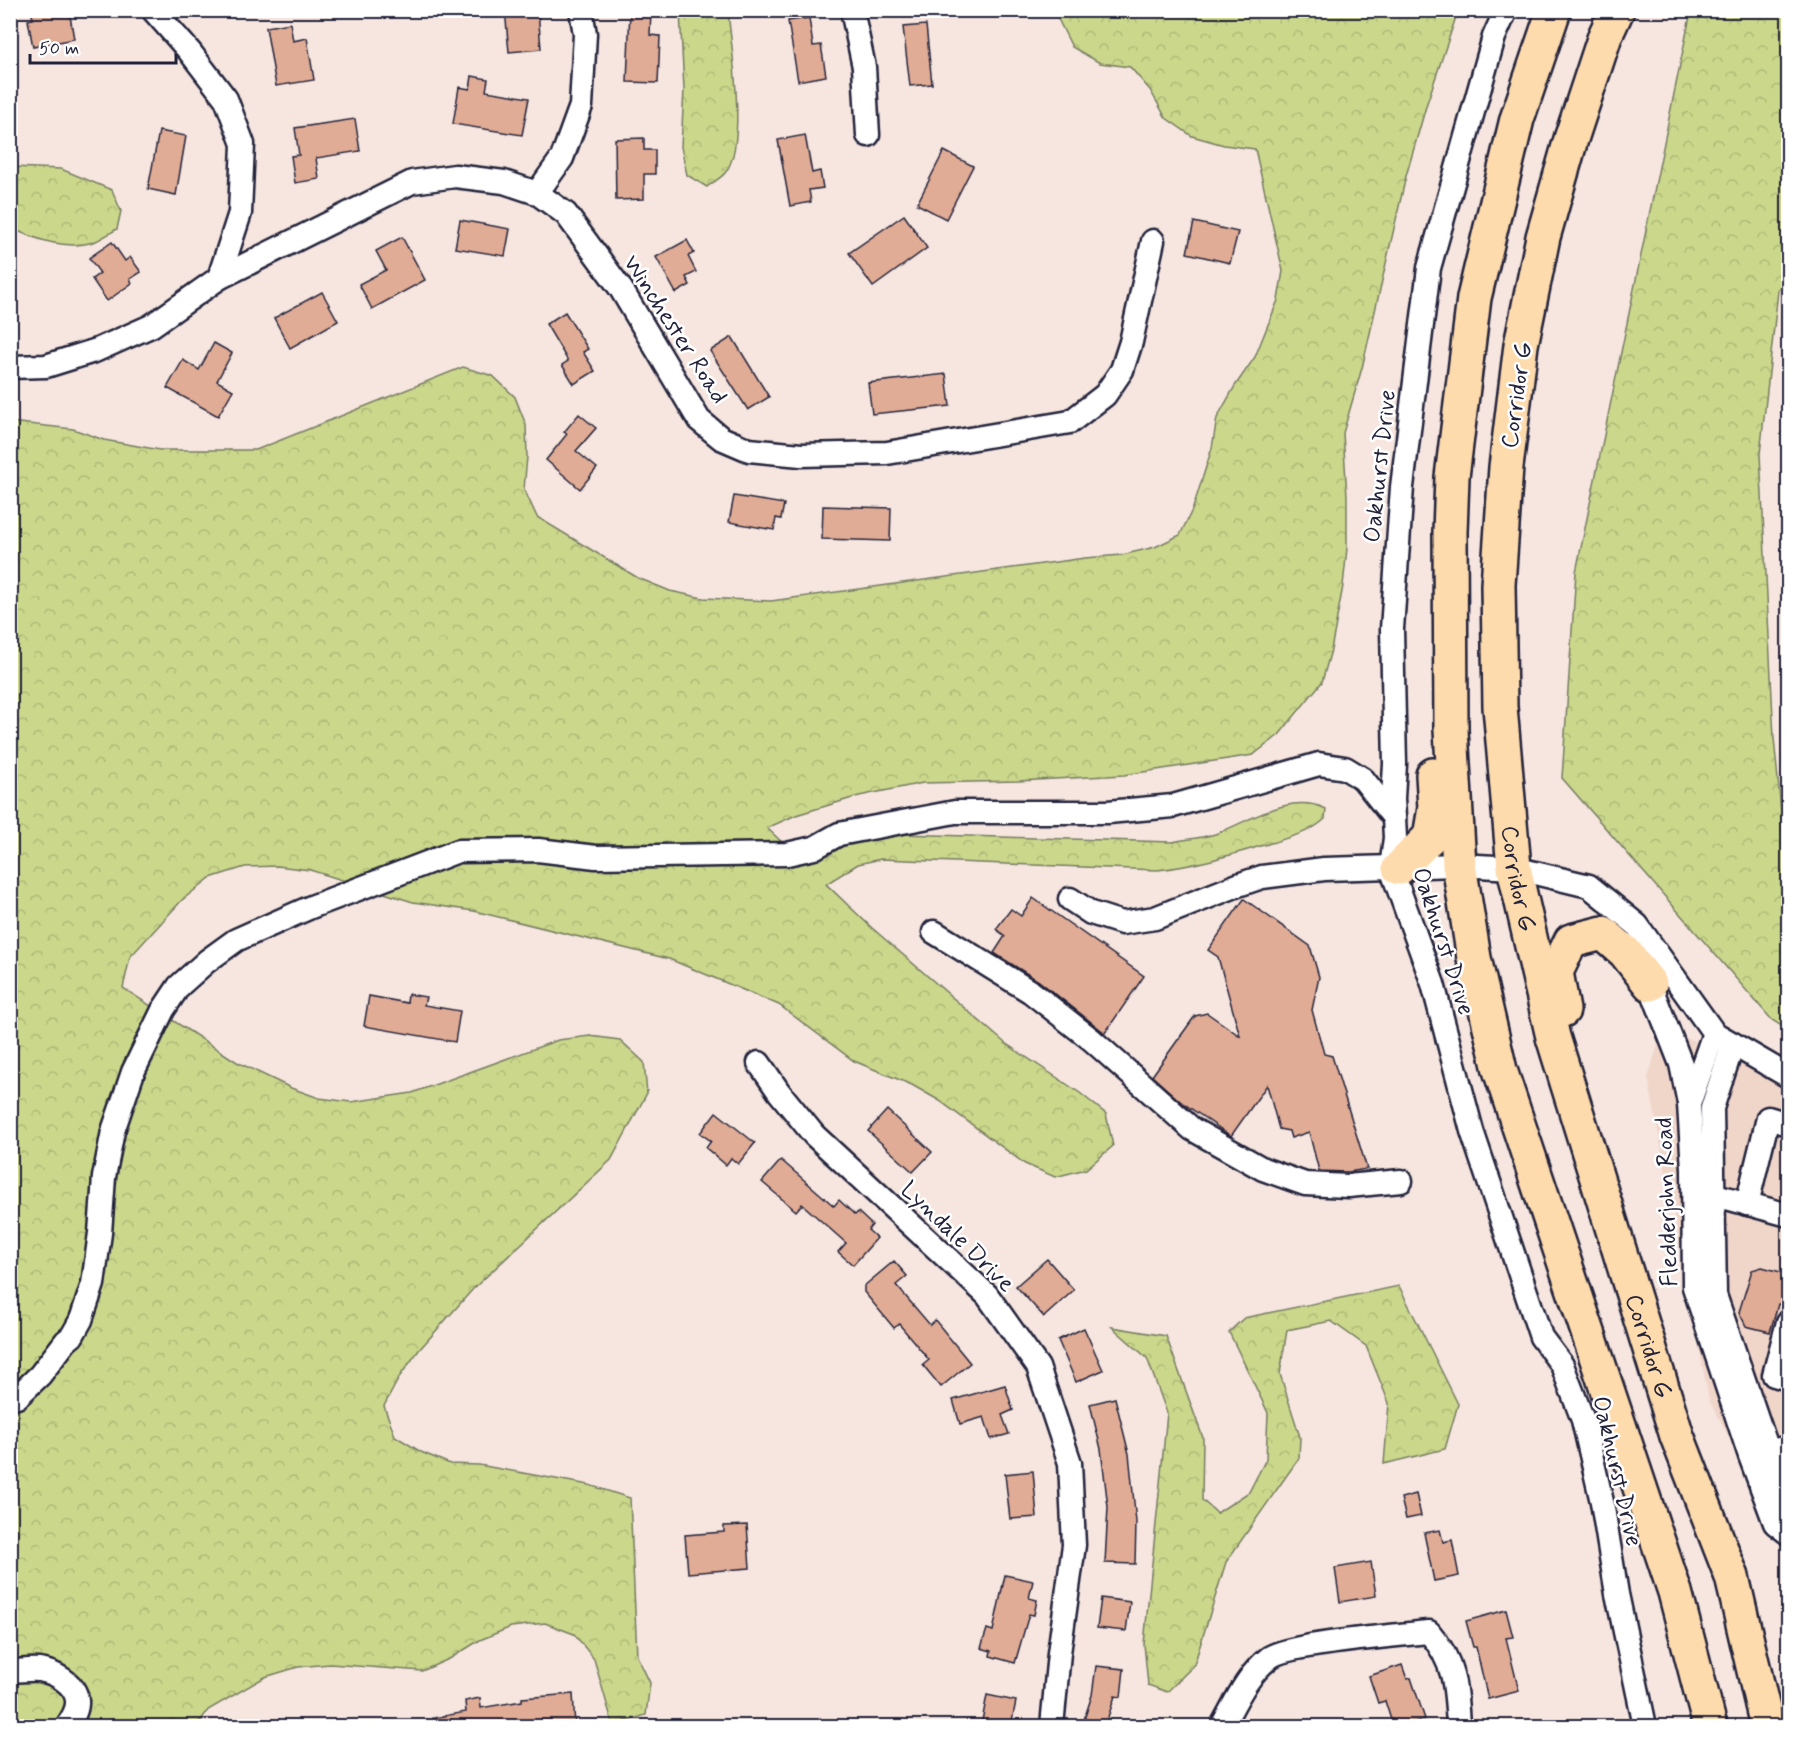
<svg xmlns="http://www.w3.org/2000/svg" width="1799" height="1737" font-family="Mynerve,sans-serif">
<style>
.built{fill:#f0d5c9}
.forest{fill:url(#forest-crowns);stroke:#767c62;stroke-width:1.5}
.building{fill:#e1ac95;stroke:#22223b;stroke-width:1.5}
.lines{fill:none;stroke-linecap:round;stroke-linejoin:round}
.minor-casing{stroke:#22223b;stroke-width:27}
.highway-casing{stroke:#22223b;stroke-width:38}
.minor{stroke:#fff;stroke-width:22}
.highway{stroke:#fedbac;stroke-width:33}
.labels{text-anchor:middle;stroke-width:5;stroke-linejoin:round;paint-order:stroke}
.street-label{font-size:24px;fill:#22223b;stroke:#fff}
</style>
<defs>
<pattern id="forest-crowns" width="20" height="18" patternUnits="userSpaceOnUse" patternTransform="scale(1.5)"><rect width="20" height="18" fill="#cbd78a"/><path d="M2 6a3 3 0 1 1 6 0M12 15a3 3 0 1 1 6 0" fill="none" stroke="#aeb878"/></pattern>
</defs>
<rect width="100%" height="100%" fill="#f6e6df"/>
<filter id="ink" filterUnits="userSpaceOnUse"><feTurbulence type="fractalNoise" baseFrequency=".0167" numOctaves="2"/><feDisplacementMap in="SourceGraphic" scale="12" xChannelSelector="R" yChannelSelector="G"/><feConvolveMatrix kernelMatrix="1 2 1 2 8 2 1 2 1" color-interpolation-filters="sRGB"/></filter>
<g filter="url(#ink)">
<polygon class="built" points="1662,1030 1788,1072 1788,1545 1709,1400 1648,1078"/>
<g class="forest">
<path d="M 680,11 L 728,11 C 731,46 748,145 725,173 C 721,178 712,183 707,187 L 687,175 L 681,147 L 684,89 Z"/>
<path d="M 1054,11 L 1458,11 L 1427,103 L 1406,176 L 1362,368 L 1343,433 L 1347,496 L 1347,548 L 1343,586 L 1331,650 L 1322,682 L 1279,735 L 1253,755 L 1124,775 L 1019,781 L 923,783 L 859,796 L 796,815 L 767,828 L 804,863 C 835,846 866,838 901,834 L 1173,842 C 1187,839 1202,838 1215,834 C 1249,822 1290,791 1326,809 L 1325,819 C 1310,833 1290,837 1271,843 C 1233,854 1197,866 1157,870 L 881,859 L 858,864 L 826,884 L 872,928 L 1005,1043 L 1080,1093 L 1106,1114 L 1113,1146 L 1086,1169 L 1055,1177 L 1025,1164 L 940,1101 L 912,1085 L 854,1061 L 779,1005 L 669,959 L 474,911 L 413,902 L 310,870 L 277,866 L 245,867 L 210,878 L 182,900 L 130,957 L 123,988 L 237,1062 L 291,1088 L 319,1098 L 351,1102 L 412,1093 L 558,1040 L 590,1036 L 620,1040 L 644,1062 L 647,1093 L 611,1160 L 473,1289 L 419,1350 L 400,1376 L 384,1406 L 395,1436 L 421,1452 L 450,1464 L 479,1465 L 589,1485 L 630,1498 L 637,1656 L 650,1683 L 646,1715 L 613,1725 L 594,1659 L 574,1634 L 545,1623 L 511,1627 L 480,1640 L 451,1658 L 422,1671 L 330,1664 L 298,1667 L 265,1677 L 208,1710 L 197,1726 L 11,1726 L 11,422 L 73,429 L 104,440 L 160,450 L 256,450 L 463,367 L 493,376 L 515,397 L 526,425 L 527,457 L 524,489 L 537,517 L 638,578 L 670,591 L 703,598 L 771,601 L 1085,558 L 1122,555 L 1155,547 L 1180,535 L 1193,508 L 1212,448 L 1217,418 L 1235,386 L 1255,357 L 1278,300 L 1283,271 L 1255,149 L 1224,145 L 1192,136 L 1166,118 L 1150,90 L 1130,67 L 1100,63 L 1072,47 Z"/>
<polygon points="1691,11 1788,11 1788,268 1778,291 1760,454 1774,738 1788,884 1788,1030 1772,1020 1562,778 1576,572"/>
<path d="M 11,167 L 61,169 L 112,190 L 121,211 L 117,229 C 110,233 103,238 96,241 C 68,251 37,240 11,228 Z"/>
<polygon points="1399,1286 1458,1404 1445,1449 1384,1464 1389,1403 1366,1346 1331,1321 1287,1330 1280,1374 1300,1437 1299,1458 1226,1562 1194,1665 1167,1692 1148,1685 1144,1644 1167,1413 1147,1358 1112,1327 1166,1336 1203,1438 1202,1500 1217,1513 1249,1492 1266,1459 1268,1413 1229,1332 1244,1318"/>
</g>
<g class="building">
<polygon points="31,10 69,10 74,39 33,47 28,20 33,19"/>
<polygon points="505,10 538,10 541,49 509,52"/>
<polygon points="630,10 651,10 650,35 660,36 658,83 627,82"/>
<polygon points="809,18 813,46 821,45 826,76 798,81 788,21"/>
<polygon points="290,23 293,41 307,38 314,80 276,86 266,27"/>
<polygon points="926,25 932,84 910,86 903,27"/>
<polygon points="472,76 488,79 486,91 529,98 522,135 453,124 459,87 470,89"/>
<polygon points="355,119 360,151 316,158 319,179 295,183 291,156 299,155 295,128"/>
<polygon points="159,131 186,136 176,195 148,189"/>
<polygon points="805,135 812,173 820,171 823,188 809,190 811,202 790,206 778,140"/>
<polygon points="644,138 644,150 655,150 655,174 644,174 644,199 616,200 615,139"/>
<polygon points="944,151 973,166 946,219 917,204"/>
<polygon points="904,215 927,248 873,287 849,253"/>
<polygon points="460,220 510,229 505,256 455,248"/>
<polygon points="1194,222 1238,232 1230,263 1187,253"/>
<polygon points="402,237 425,280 372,309 359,284 386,270 376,251"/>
<polygon points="687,240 694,253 688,256 696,272 686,277 690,285 676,293 656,257"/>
<polygon points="112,242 125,261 130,257 141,272 130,279 132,283 107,301 92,279 100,273 89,258"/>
<polygon points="322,292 338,321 290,348 274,318"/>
<polygon points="565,312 588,349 583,352 595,371 574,384 562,365 568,361 546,324"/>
<polygon points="732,337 769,397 748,410 710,351"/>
<polygon points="214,343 232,353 217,381 233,390 218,416 167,388 183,360 199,370"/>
<polygon points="946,374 950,406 872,414 868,383"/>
<polygon points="579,414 596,428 576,451 597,468 580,489 546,460 567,434 564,432"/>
<polygon points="734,496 784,504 781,519 776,518 774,530 729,522"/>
<polygon points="823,506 891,508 890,541 822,539"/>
<polygon points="1033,898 1144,976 1105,1033 1039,981 994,953 1005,936 996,929 1011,909 1021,916"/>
<polygon points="1244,899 1310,946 1319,977 1312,1010 1324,1054 1332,1056 1367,1169 1348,1172 1319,1171 1309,1132 1291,1138 1289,1131 1279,1129 1267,1085 1231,1136 1180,1101 1152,1076 1195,1016 1207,1013 1240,1036 1218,957 1208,950"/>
<polygon points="408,994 426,997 424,1005 460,1011 455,1042 364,1026 369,996 407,1003"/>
<polygon points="887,1110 932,1152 913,1172 868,1131"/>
<polygon points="716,1112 755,1143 738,1164 731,1158 726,1165 706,1148 711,1141 700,1133"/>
<polygon points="781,1160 834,1206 839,1200 855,1215 858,1212 872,1225 868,1230 877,1238 853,1265 838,1252 846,1243 802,1204 796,1211 762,1182"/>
<polygon points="1047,1259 1074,1290 1044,1317 1016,1286"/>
<polygon points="894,1261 907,1276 896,1285 930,1325 935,1320 970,1363 941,1387 923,1365 929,1360 899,1324 894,1328 864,1292 864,1286"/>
<polygon points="1762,1267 1788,1274 1788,1305 1778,1304 1770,1332 1746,1326 1739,1312 1752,1270"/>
<polygon points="1084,1328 1103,1370 1076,1382 1058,1340"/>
<polygon points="1005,1385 1013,1410 1002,1415 1009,1434 991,1439 984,1417 960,1424 953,1400"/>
<polygon points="1115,1398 1129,1454 1136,1522 1135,1564 1105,1563 1108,1507 1101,1449 1090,1404"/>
<polygon points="1033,1471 1037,1517 1010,1519 1005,1474"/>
<polygon points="1416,1494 1421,1516 1406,1519 1401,1498"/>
<polygon points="747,1525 750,1568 688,1573 685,1535 724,1532 724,1526"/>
<polygon points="1440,1530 1443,1542 1452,1540 1459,1576 1434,1581 1424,1533"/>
<polygon points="1371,1562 1376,1596 1340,1602 1335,1568"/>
<polygon points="1005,1575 1033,1581 1029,1598 1037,1600 1034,1615 1029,1614 1015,1663 990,1656 991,1651 981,1648 987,1629 993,1631"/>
<polygon points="1101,1598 1130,1602 1126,1631 1097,1628"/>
<polygon points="1506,1610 1513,1637 1506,1638 1519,1691 1488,1699 1476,1647 1473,1647 1466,1621"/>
<polygon points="1402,1665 1407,1679 1411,1678 1425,1719 1403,1726 1393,1726 1385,1701 1378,1703 1369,1676"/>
<polygon points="1096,1666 1124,1669 1121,1697 1115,1696 1105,1726 1082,1726 1092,1695"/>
<polygon points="573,1694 575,1726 548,1726 547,1724 511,1726 434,1726 433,1718 466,1712 465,1701 480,1698 481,1708 522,1701 522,1698"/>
<polygon points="987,1695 1016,1701 1011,1726 981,1726"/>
</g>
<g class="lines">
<defs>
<g id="minor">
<polyline points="852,10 864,67 868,135"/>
<polyline points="1506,10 1494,37 1429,268 1402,487 1392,629 1395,764 1393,798 1395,838 1391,868 1433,984 1472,1131 1541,1337 1562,1365 1583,1420 1602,1502 1617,1594 1645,1726"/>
<polyline points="537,193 562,158 581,106 585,34 581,10"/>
<polyline points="219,278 412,182 455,176 504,182 537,193 566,214 621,289 699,420 721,438 749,450 801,455 887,453 1070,422 1105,395 1122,370 1131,342 1153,241"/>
<polyline points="10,367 46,366 97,350 151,326 219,278 240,213 243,144 226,99 190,52 153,10"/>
<polyline points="1070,899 1091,913 1122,923 1155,918 1238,885 1262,877 1324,869 1459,865 1514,868 1589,886 1637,925 1714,1033 1788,1076"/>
<polyline points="934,932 1031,992 1092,1040 1192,1129 1263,1169 1305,1184 1348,1186 1401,1181"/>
<polyline points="1645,972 1681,1064 1689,1103"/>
<polyline points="1714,1033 1689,1104 1693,1169 1694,1287 1750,1456 1775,1523 1788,1533"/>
<polyline points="1733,1044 1712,1108 1715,1295 1788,1509"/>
<polyline points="759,1063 779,1092 814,1135 987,1295 1038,1367 1070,1463 1074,1545 1059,1653 1052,1726"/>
<polyline points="1701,1191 1788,1215"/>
<polyline points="1747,1204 1768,1118 1788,1124"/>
<polyline points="1788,1322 1774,1375 1788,1379"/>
<polyline points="10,1399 17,1397 40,1375 66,1341 72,1336 81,1320 93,1284 100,1233 104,1177 113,1131 133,1072 163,1010 179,986 207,961 236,940 311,907 458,851 538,850 596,857 787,854 814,848 839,834 955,812 1108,812 1173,806 1319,764 1345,768 1363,779 1394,818"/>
<polyline points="1755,1455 1788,1447"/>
<path d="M 10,1671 C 20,1671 30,1669 39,1670 C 54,1672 75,1683 77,1700 C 78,1710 72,1719 67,1726"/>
<path d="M 1222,1726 C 1235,1703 1247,1675 1269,1658 C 1285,1644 1401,1635 1429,1632 C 1455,1662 1456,1688 1458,1726"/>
</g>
<g id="highway">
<polyline points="1554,10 1517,119 1474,298 1452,477 1450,532 1451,730 1459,865 1474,958 1500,1070 1675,1592 1710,1726"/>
<path id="s1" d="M 1617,10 L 1605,36 L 1571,139 L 1543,237 L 1521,345 L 1506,467 L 1498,585 L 1500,707 L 1514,868 L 1553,1037 L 1677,1436 L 1732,1577 L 1767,1726"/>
<polyline points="1399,868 1430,837 1435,808 1433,775"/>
<polyline points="1563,1010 1556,972 1571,941 1603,933 1625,952 1650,984"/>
</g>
</defs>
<use href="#minor" class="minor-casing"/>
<use href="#highway" class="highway-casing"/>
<use href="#minor" class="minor"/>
<use href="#highway" class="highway"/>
</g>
</g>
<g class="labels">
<g class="street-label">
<text transform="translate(676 329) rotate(57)" y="8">Winchester Road</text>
<text transform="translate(1516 395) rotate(-82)" y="8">Corridor G</text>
<text transform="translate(1379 466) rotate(-84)" y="8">Oakhurst Drive</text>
<text dy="8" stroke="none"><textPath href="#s1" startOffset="885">Corridor G</textPath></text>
<text transform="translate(1444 941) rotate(72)" y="8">Oakhurst Drive</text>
<text transform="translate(1666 1202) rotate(-92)" y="8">Fledderjohn Road</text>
<text transform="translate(958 1236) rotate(44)" y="8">Lyndale Drive</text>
<text dy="8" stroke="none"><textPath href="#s1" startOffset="1371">Corridor G</textPath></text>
<text transform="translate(1618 1471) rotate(77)" y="8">Oakhurst Drive</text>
</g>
</g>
<rect width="1799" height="1737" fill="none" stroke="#fff" stroke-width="36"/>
<rect x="18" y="18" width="1763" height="1701" fill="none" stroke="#22223b" stroke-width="2" filter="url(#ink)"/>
<path d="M30 54v9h146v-9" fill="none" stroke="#22223b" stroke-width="3"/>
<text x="39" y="54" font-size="18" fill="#22223b" stroke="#ffffff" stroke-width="4.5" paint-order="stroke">50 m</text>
</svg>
